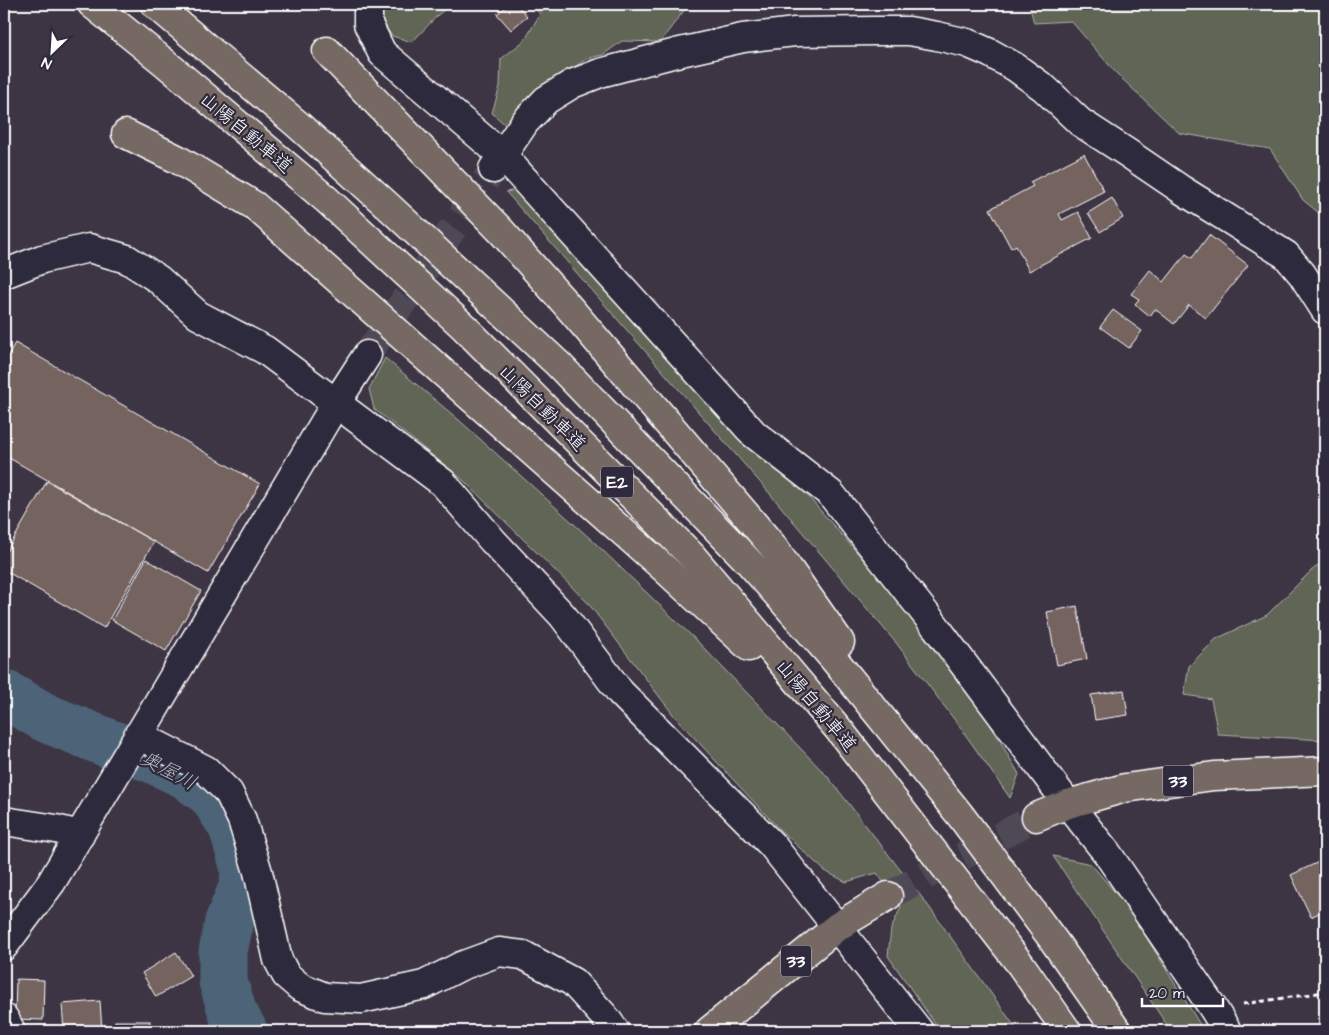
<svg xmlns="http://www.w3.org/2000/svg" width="1329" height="1035" font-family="'Architects Daughter','Klee One',sans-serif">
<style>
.green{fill:#616557;stroke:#b0b2ab}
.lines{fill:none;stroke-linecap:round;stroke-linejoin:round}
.river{stroke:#4d6478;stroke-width:49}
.building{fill:#746361;stroke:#fff}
.minor-tunnel{stroke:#504957;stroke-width:28;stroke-dasharray:28 14;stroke-linecap:butt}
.major-tunnel{stroke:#504957;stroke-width:28;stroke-dasharray:28 14;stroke-linecap:butt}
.minor-casing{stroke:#fff;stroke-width:31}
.major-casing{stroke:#fff;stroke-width:31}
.highway-casing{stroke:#fff;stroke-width:31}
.path{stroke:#fff;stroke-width:3;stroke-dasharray:5 4;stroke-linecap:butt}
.minor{stroke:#2f2a3d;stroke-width:28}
.major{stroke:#766964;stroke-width:28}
.highway{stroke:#766964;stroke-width:28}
.labels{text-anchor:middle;stroke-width:4.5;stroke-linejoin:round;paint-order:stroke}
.shield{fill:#2f2a3d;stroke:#c1bfc5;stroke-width:1}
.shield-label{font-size:18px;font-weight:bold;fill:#fff}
.street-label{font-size:19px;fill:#fff;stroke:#2f2a3d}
.water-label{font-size:20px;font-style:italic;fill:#afb9c2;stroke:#2f2a3d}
</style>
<rect width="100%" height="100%" fill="#3d3544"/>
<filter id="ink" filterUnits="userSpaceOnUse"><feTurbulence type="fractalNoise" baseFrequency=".02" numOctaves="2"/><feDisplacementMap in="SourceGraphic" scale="10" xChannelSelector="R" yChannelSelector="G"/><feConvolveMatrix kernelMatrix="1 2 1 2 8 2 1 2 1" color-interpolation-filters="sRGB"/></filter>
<g filter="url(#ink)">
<g class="green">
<polygon points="377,4 451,4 439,14 412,42 392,36 375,11"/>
<polygon points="531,4 689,4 660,42 622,41 603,55 588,58 570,70 537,98 509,128 492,113 500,86 501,59 525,40 540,14"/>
<polygon points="1029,4 1325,4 1325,218 1303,200 1270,149 1179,133 1116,73 1071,21 1034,23"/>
<polygon points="520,189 785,470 916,620 979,705 1019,774 1010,798 960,727 897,644 765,488 506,192"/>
<polygon points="385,358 459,420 594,542 699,643 828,777 927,904 1018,1031 940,1031 888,956 891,929 901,907 877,873 846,882 825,871 781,831 675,717 588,603 461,478 374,409 369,389"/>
<polygon points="1325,560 1325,740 1218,734 1211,699 1184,695 1189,666 1216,639 1267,615 1311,571"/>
<polygon points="1053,856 1091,864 1129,909 1204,1031 1171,1031"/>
</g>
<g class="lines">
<polyline class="river" points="4,694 46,718 110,744 151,758 187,775 213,795 233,827 245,869 244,885 229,922 223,952 223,981 233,1014 243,1031"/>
</g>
<g class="building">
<polygon points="509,4 516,4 527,16 511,30 497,14"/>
<polygon points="1084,154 1104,191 1059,214 1062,220 1078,212 1092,238 1029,271 1016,245 1011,248 990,209 1033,186 1030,182"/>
<polygon points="1112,198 1123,218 1100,232 1088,213"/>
<polygon points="1209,235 1248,265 1206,318 1189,305 1174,324 1155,309 1150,316 1135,304 1139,299 1131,294 1150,270 1164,282 1186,254 1192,258"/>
<polygon points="1113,310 1142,331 1129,348 1100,327"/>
<polygon points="15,343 260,484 208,573 4,455 4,362"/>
<polygon points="47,481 154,542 104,628 4,570 4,556"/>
<polygon points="146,559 201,591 166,651 112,620"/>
<polygon points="1077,606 1087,659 1057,665 1047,612"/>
<polygon points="1124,690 1128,715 1095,720 1091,695"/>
<polygon points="1325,859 1325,910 1311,917 1291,875"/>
<polygon points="176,952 191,976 156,997 142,973"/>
<polygon points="16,979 44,980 43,1020 15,1019"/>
<polygon points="100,1001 102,1031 64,1031 62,1004"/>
<rect x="115" y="1021" width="35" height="10"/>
</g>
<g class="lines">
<polyline class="minor-tunnel" points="367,355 492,171"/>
<polyline class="major-tunnel" points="888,896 1036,817"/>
<defs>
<g id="minor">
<polyline points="368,4 368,24 382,53 502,155 754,434 831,494 936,627 1068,804 1107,853 1213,1008 1227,1031"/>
<polyline points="493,169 525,122 546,100 572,84 600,73 676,53 743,38 795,32 876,31 909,31 937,36 967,43 990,53 1015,67 1044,88 1080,122 1129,154 1182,190 1286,255 1302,274 1325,310"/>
<polyline points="4,274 42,259 89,248 127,259 158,279 198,315 265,350 443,483 493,541 563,616 620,692 772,845 919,1031"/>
<polyline points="138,735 206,770 229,793 242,820 258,872 278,960 286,975 300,987 325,997 361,999 424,985 461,966 499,952 523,955 573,982 605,1017 615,1031"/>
<polyline points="4,821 56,829 80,835"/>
<polyline points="4,946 51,883 336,403 367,355"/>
<polyline points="4,1018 11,1031"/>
</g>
<g id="major">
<polyline points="1036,817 1068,804 1125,788 1214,776 1325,771"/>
<polyline points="709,1031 837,927 888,896"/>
</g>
<g id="highway">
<polyline points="92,4 164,62 327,200 465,328 692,556 840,731 1021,965 1067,1031"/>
<polyline points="155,4 297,124 387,205 558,364 749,562 833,658 960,815 1054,941 1117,1031"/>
<polyline points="327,51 502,232 566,304 771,544 840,642"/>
<polyline points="126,134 177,159 255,206 666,570 749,647"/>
</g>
</defs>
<use href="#minor" class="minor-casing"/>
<use href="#major" class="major-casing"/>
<use href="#highway" class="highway-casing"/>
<polyline class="path" points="1243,1004 1325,992"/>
<use href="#minor" class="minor"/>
<use href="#major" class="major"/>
<use href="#highway" class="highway"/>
</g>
</g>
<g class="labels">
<g class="shield">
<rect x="601" y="466.5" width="32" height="31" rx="4"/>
<rect x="1163" y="765.5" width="30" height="31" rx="4"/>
<rect x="781" y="945.5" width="30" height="31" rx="4"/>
</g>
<g class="shield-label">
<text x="617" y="488">E2</text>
<text x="1178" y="787">33</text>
<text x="796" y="967">33</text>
</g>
<g class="street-label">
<text transform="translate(247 132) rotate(40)" y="7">山陽自動車道</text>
<text transform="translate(543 407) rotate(45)" y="7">山陽自動車道</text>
<text transform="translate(817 705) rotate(50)" y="7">山陽自動車道</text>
</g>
<g class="water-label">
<text transform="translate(169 770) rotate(28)" y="7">奥屋川</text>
</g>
</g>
<rect width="1329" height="1035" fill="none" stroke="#2f2a3d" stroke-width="20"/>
<rect x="10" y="10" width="1309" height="1015" fill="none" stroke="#fff" stroke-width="2" filter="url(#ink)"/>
<g transform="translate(52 52) rotate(205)" stroke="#2f2a3d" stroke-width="4" paint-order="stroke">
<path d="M0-4L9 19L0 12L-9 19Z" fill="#ffffff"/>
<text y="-8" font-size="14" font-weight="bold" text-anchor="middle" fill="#ffffff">N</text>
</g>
<path d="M1142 998v8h81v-8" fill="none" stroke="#ffffff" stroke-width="2.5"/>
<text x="1149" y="998" font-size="15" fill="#ffffff" stroke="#2f2a3d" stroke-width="4" paint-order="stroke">20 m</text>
</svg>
